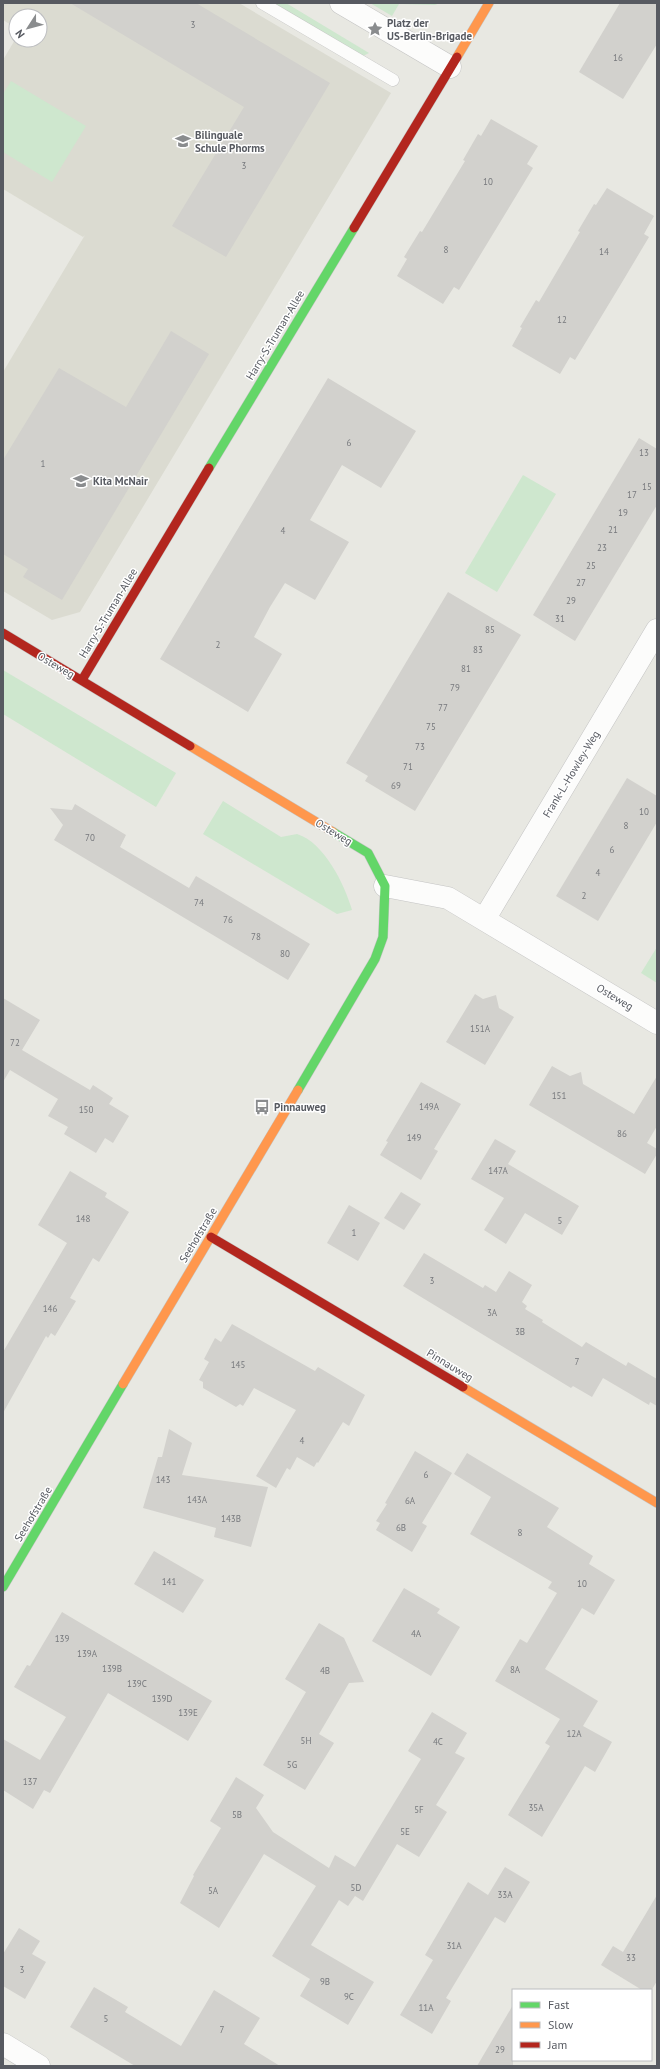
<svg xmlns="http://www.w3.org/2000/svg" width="660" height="2069" font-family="'PT Sans',sans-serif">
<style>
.education{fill:#dbdbd1}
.green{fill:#cee7ce}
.building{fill:#d2d1cd}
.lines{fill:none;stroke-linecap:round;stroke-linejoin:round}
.lane-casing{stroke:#c4c4c4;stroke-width:13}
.street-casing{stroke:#c4c4c4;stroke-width:23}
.fast-casing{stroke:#c4c5c4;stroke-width:10}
.slow-casing{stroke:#c4c5c4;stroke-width:10}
.jam-casing{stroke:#c4c5c4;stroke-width:10}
.lane{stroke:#fcfcfb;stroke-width:12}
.street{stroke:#fcfcfb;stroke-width:22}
.fast{stroke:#63d668;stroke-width:9}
.slow{stroke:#ff974d;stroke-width:9}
.jam{stroke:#b3261e;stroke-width:9}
.labels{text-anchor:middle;stroke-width:3;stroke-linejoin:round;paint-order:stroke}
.number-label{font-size:9px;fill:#76787c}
.poi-label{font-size:11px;font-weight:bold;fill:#575a61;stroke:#fff;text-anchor:start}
.street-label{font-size:11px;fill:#575a61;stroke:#fff}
</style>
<rect width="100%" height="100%" fill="#e8e8e2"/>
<polygon class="education" points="3,3 239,3 391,93 80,612 52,620 3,591 3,372 85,235 83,237 3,189 3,60 16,38 16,40 40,40 40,16 16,16 16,28 3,20"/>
<g class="green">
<polygon points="271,3 286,3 369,53 361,57"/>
<polygon points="370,3 440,3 435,5 399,4 392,16"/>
<polygon points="11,81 86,126 52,182 3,152 3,94"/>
<polygon points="523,475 556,494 497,592 465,573"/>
<polygon points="3,670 176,773 156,807 3,714"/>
<path d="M 223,801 L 281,837 L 297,834 C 324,842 345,885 352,910 L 337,914 L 203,834 Z"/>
<polygon points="657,947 657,983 641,973"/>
</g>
<g class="building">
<polygon points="70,3 196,3 330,83 226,257 172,226 244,107"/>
<polygon points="620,3 657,3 657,44 623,99 579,72"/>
<polygon points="491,119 538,146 527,164 533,168 459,290 454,287 443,304 397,276 407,259 404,257 420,231 422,232 465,161 463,160 478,134 481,136"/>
<polygon points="607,188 654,216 644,234 649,237 621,284 575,360 570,357 560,374 512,346 522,328 520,327 536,300 539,302 580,232 578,231 594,204 596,205"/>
<polygon points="171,331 209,354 62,600 23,577 28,569 3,554 3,460 59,368 126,407"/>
<polygon points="328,378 416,431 381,488 342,465 310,520 349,542 315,600 285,583 270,607 254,637 282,654 248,712 160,659"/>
<polygon points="639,438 657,449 657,505 575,641 533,615"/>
<polygon points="448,592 521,635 415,811 365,781 368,776 346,763"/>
<polygon points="627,778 657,796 657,822 598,921 556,896"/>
<polygon points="75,804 126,835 120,847 189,888 196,876 310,944 288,980 54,840 63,825 50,808 72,810"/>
<polygon points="475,994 483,999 496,995 499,1008 514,1017 485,1065 446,1042"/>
<polygon points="3,998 40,1020 22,1050 90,1090 93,1085 113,1098 109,1104 129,1116 113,1143 105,1138 96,1153 64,1134 68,1127 48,1116 58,1099 10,1070 3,1082"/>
<polygon points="552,1066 570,1076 581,1072 583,1084 634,1114 657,1076 657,1126 647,1143 657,1149 657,1154 645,1174 529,1105"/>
<polygon points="421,1082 461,1104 434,1149 438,1151 421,1180 380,1155 388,1142 386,1141"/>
<polygon points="495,1139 516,1151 508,1164 579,1206 562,1235 525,1213 506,1244 484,1230 504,1198 471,1179"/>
<polygon points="70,1171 107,1193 105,1197 129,1212 99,1262 93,1258 70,1298 76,1301 55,1336 51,1333 48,1338 46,1336 3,1413 3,1352 67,1243 38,1225"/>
<polygon points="401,1192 421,1204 404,1230 384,1218"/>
<polygon points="349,1205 380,1223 358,1261 327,1243"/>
<polygon points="424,1253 483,1288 485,1285 496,1292 509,1271 532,1285 522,1302 527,1306 525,1309 543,1320 542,1322 582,1347 586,1342 626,1366 628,1362 657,1379 657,1406 650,1402 649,1405 603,1378 592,1397 573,1386 571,1388 403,1286"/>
<polygon points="232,1324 315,1371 318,1367 365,1395 349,1426 343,1422 318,1463 317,1462 314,1467 297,1457 290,1470 287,1468 276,1488 256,1476 296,1410 254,1388 243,1406 240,1404 236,1407 203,1388 203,1382 199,1380 209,1362 204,1359 215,1338 221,1342"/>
<polygon points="169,1429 192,1443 182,1475 268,1487 251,1547 214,1537 216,1528 143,1508 158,1457 162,1457"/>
<polygon points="415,1451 452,1473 422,1523 427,1526 412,1552 376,1530 380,1523 376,1521 387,1504 385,1503"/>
<polygon points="467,1453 559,1508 547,1527 593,1556 589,1564 615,1580 594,1615 582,1608 545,1669 598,1701 583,1726 612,1742 595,1772 585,1766 542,1837 508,1815 550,1746 545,1743 560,1719 495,1681 520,1639 527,1643 557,1593 548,1588 552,1582 470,1534 491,1497 454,1474"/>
<polygon points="154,1551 204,1580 183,1613 134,1584"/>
<polygon points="404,1588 440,1609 437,1613 460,1627 431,1676 372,1641"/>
<polygon points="62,1612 212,1701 188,1741 108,1693 50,1793 44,1790 33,1809 3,1790 3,1739 40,1760 66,1717 14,1687 27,1665 30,1666"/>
<polygon points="319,1623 344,1638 364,1682 349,1683 319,1734 334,1743 305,1790 263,1765 306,1692 285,1679"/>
<polygon points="432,1712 467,1733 455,1753 465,1758 436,1805 447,1812 419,1857 397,1844 363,1901 355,1896 348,1906 339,1900 311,1945 374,1982 348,2025 300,1996 310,1979 272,1956 316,1886 264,1854 219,1928 180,1903 194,1876 193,1875 221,1828 210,1821 236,1777 264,1795 256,1808 273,1832 329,1868 335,1855 355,1867 421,1759 408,1751"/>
<polygon points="505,1867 530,1882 505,1923 495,1917 446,1998 451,2001 432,2034 400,2015 433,1960 425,1955 468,1882 488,1895"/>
<polygon points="657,1895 657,1981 651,1991 642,1990 601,1965 613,1946 623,1952"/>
<polygon points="19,1928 40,1941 32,1954 46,1962 25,1999 3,1986 3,1954"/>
<polygon points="94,1987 128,2007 125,2012 181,2046 214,1990 260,2018 244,2044 280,2066 135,2066 70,2027"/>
<polygon points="513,2005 513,2066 477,2066"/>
</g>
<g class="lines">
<defs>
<polyline id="lane" points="262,3 393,80"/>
<g id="street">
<polyline points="341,3 450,67"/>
<polyline points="385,886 448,898 657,1023"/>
<polyline points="485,918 657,630"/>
<polyline points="3,2044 39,2066"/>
</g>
<g id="fast">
<polyline points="209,468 354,228"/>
<polyline points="298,1090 375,959 383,937 385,886 368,853 333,832"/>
<polyline points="3,1587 123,1384"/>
</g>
<g id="slow">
<polyline points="457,57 489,3"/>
<polyline points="190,746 333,832"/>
<polyline points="123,1384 298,1090"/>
<polyline points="463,1387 657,1503"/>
</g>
<g id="jam">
<polyline points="354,228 457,57"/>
<polyline points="3,633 190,746"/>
<polyline points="82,680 209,468"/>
<polyline points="211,1237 463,1387"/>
</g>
</defs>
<use href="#lane" class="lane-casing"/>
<use href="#street" class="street-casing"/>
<use href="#fast" class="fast-casing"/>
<use href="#slow" class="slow-casing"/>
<use href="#jam" class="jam-casing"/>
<use href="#lane" class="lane"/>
<use href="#street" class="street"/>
<use href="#fast" class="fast"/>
<use href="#slow" class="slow"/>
<use href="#jam" class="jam"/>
</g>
<defs>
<symbol id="sight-bare" viewBox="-9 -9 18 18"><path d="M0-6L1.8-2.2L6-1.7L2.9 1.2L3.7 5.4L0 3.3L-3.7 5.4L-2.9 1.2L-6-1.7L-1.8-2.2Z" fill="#8a8c8e" stroke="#fff" stroke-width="2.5" paint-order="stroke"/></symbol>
<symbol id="school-bare" viewBox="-9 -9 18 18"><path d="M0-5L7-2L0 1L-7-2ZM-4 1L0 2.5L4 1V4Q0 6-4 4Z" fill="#8a8c8e" stroke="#fff" stroke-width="2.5" paint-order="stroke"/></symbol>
<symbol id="bus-bare" viewBox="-9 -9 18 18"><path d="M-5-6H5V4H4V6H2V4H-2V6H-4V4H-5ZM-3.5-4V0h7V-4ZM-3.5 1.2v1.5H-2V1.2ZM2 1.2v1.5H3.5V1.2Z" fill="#8a8c8e" stroke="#fff" stroke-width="2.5" paint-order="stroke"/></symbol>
</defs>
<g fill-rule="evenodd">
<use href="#sight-bare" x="364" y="18" width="22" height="22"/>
<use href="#school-bare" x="172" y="130" width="22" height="22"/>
<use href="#school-bare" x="70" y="470" width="22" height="22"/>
<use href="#bus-bare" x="251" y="1096" width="22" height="22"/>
</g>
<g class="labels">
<g class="number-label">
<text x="193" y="28">3</text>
<text x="618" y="61">16</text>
<text x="244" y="169">3</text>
<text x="488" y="185">10</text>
<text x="446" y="253">8</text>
<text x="604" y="255">14</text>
<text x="562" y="323">12</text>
<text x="349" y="446">6</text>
<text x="644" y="456">13</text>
<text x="43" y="467">1</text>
<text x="647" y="490">15</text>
<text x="632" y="498">17</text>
<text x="623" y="516">19</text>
<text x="613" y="533">21</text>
<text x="283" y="534">4</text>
<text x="602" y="551">23</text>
<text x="591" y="569">25</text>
<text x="581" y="586">27</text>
<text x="571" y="604">29</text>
<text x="560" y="622">31</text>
<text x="490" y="633">85</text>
<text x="218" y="648">2</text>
<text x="478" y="653">83</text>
<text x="466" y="672">81</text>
<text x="455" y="691">79</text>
<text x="443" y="711">77</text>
<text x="431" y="730">75</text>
<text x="420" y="750">73</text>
<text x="408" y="770">71</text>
<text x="396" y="789">69</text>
<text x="644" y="815">10</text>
<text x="626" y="829">8</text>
<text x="90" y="841">70</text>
<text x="612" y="853">6</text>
<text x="598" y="876">4</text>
<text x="584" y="899">2</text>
<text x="199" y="906">74</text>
<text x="228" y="923">76</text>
<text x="256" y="940">78</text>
<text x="285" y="957">80</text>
<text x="480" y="1032">151A</text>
<text x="15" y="1046">72</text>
<text x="559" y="1099">151</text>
<text x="429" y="1110">149A</text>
<text x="86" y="1113">150</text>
<text x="622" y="1137">86</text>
<text x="414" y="1141">149</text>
<text x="498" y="1174">147A</text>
<text x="83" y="1222">148</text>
<text x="560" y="1224">5</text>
<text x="354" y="1236">1</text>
<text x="432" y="1284">3</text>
<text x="50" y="1312">146</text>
<text x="492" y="1316">3A</text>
<text x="520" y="1335">3B</text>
<text x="577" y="1365">7</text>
<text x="238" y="1368">145</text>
<text x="302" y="1444">4</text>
<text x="426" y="1478">6</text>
<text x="163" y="1483">143</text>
<text x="197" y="1503">143A</text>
<text x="410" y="1504">6A</text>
<text x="231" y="1522">143B</text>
<text x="401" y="1531">6B</text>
<text x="520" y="1536">8</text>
<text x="169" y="1585">141</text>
<text x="582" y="1587">10</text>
<text x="416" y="1637">4A</text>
<text x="62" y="1642">139</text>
<text x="87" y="1657">139A</text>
<text x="112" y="1672">139B</text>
<text x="515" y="1673">8A</text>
<text x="325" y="1674">4B</text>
<text x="137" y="1687">139C</text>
<text x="162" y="1702">139D</text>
<text x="188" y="1716">139E</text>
<text x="574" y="1737">12A</text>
<text x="306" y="1744">5H</text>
<text x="438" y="1745">4C</text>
<text x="292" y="1768">5G</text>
<text x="30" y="1785">137</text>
<text x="536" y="1811">35A</text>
<text x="419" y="1813">5F</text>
<text x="237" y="1818">5B</text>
<text x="405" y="1835">5E</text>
<text x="356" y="1891">5D</text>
<text x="213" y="1894">5A</text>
<text x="505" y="1898">33A</text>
<text x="454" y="1949">31A</text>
<text x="631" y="1961">33</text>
<text x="22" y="1973">3</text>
<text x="325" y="1985">9B</text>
<text x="349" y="2000">9C</text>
<text x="426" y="2011">11A</text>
<text x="106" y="2022">5</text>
<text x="222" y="2033">7</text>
<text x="500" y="2053">29</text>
</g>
<g class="poi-label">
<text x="387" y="27">Platz der<tspan x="387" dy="13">US-Berlin-Brigade</tspan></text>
<text x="195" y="139">Bilinguale<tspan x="195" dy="13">Schule Phorms</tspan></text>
<text x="93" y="485">Kita McNair</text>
<text x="274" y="1111">Pinnauweg</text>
</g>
<g class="street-label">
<text transform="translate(275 335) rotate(-59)" y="4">Harry-S.-Truman-Allee</text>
<text transform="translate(108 613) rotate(-59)" y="4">Harry-S.-Truman-Allee</text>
<text transform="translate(56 665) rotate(30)" y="4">Osteweg</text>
<text transform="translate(571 774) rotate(-59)" y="4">Frank-L.-Howley-Weg</text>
<text transform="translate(334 832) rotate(31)" y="4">Osteweg</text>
<text transform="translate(615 997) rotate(31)" y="4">Osteweg</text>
<text transform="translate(198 1235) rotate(-59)" y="4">Seehofstraße</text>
<text transform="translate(450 1365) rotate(31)" y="4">Pinnauweg</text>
<text transform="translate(33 1514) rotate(-59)" y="4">Seehofstraße</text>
</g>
</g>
<rect width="660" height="2069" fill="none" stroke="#575a61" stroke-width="8"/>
<rect x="512" y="1989" width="140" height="72" fill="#ffffff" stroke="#bcbdc0"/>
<rect x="520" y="2002" width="20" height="6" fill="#63d668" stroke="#bcbdc0"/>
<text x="548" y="2009" font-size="12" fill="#575a61">Fast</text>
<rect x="520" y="2022" width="20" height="6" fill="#ff974d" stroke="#bcbdc0"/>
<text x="548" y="2029" font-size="12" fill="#575a61">Slow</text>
<rect x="520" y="2042" width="20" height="6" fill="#b3261e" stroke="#bcbdc0"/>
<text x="548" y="2049" font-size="12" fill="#575a61">Jam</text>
<g transform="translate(28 28) rotate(234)"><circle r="19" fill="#ffffff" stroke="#bcbdc0"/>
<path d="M0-3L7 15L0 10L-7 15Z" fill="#8a8c8e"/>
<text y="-6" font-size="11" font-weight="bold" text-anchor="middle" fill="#575a61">N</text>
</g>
</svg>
